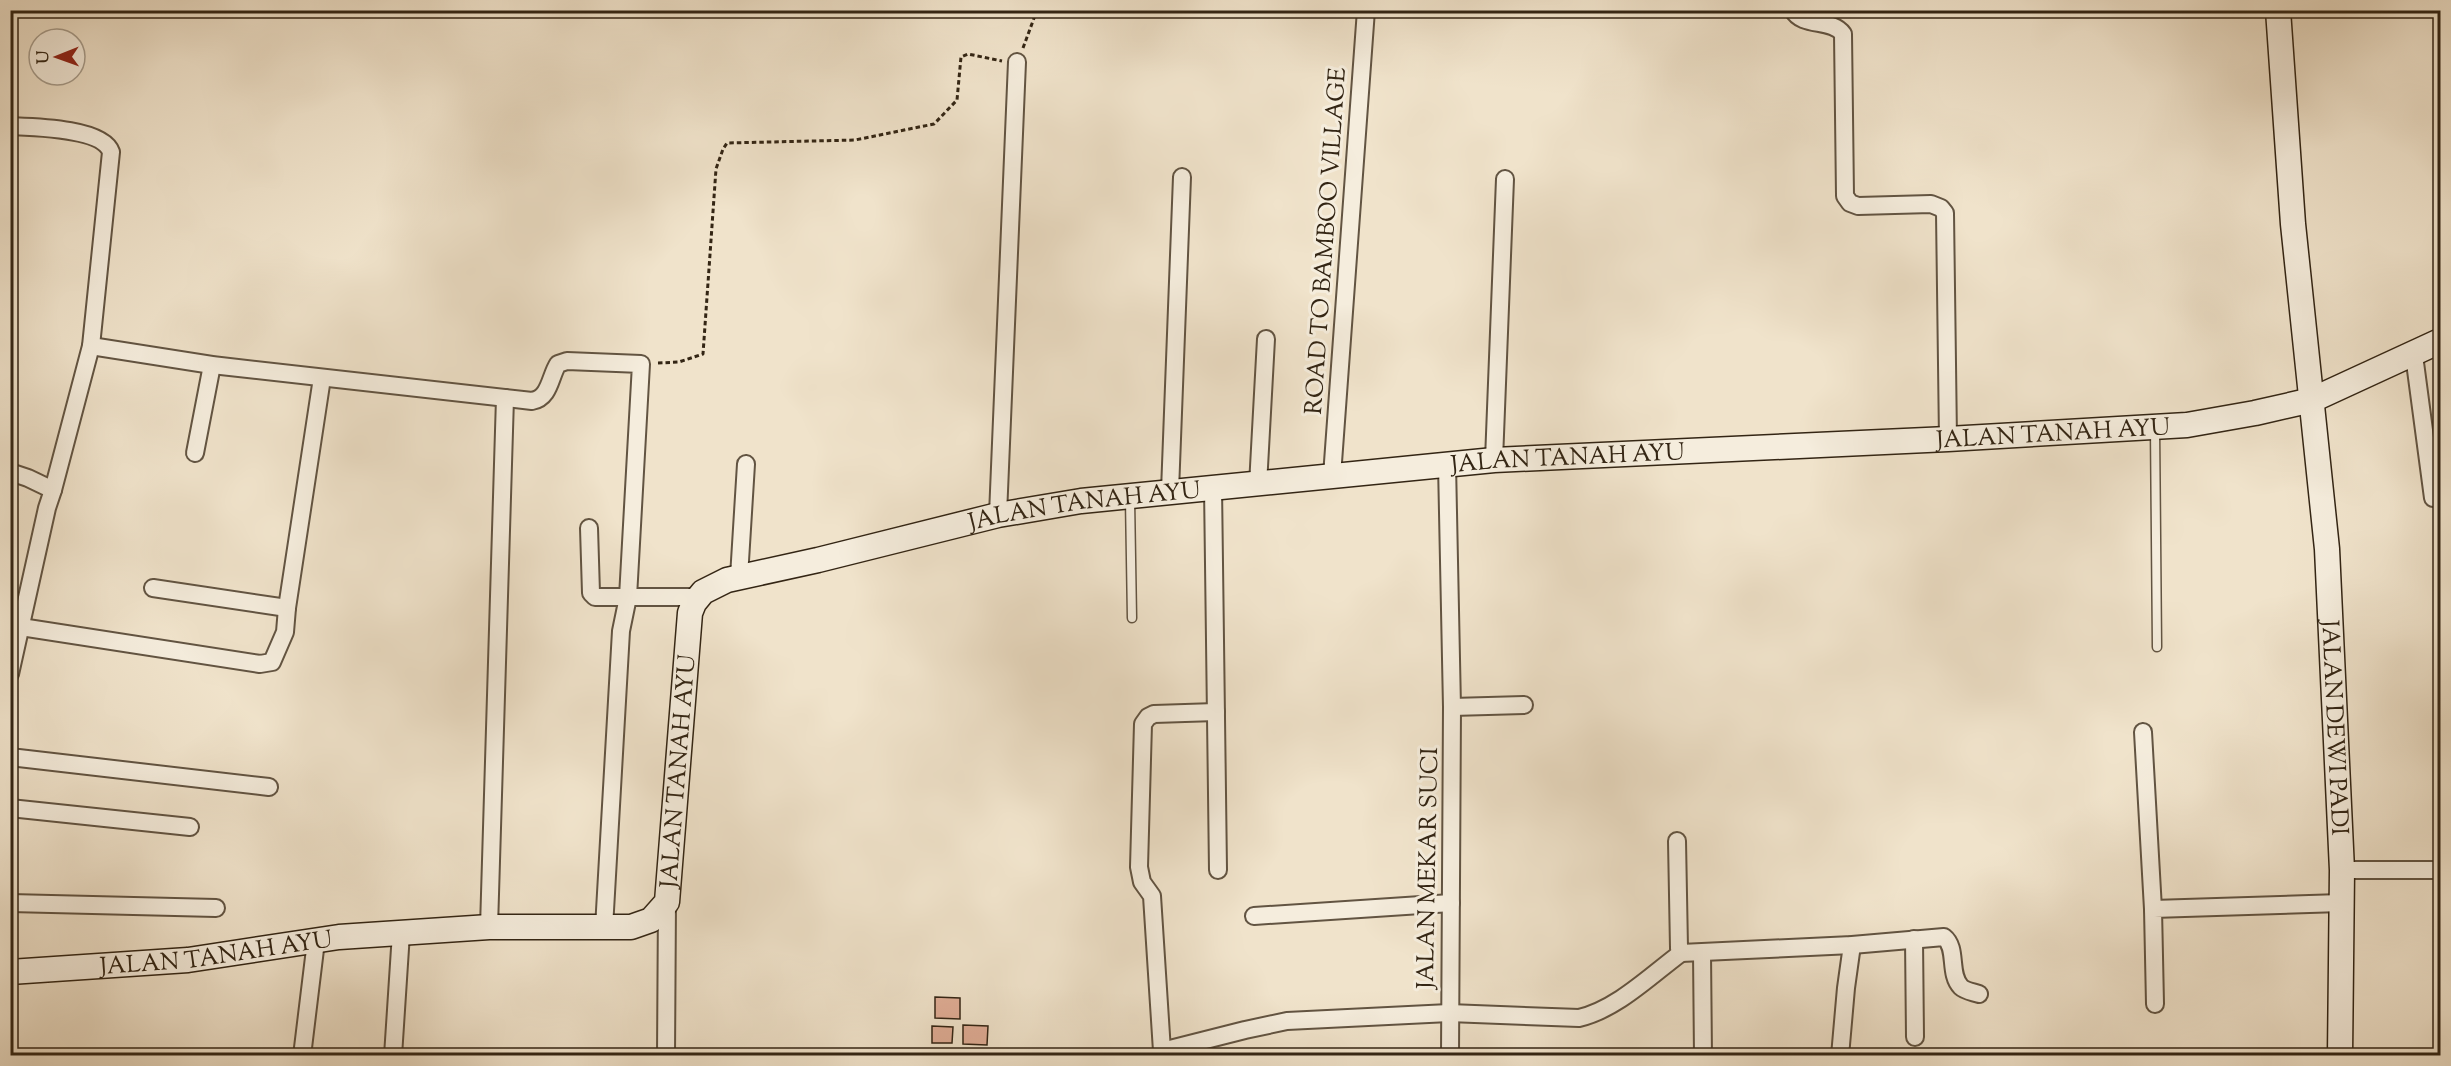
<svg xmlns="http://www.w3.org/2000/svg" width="2451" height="1066" font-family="'Sorts Mill Goudy',serif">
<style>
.building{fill:#e0ad96;stroke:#332514;stroke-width:1.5}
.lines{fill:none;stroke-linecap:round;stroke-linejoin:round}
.lane-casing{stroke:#625442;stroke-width:11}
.street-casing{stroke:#625442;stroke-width:20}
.secondary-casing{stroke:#332514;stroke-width:27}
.path{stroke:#332514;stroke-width:3;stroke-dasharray:4.5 3;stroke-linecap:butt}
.lane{stroke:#f5eddd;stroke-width:8}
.street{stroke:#f5eddd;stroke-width:16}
.secondary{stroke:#f5eddd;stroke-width:24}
.labels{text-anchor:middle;stroke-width:6;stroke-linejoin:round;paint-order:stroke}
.street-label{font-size:24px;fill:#332514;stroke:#f5eddd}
</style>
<rect width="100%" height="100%" fill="#f0e3cb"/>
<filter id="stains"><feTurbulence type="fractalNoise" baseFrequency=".00333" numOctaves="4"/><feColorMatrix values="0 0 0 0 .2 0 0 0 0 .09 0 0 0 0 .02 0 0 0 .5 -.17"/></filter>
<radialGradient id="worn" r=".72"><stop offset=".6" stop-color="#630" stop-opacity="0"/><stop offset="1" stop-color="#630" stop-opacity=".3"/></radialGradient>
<g class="building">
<polygon points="935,997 960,998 960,1019 935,1018"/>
<polygon points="963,1025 988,1026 987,1045 963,1044"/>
<polygon points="932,1026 953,1027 952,1043 932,1043"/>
<rect x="932" y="1052" width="21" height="4"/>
</g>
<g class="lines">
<defs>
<g id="lane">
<polyline points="2155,428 2157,647"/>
<polyline points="1130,499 1132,618"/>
</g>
<g id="street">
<path d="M 1793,10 C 1802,28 1832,18 1843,34 L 1845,196 L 1850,203 L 1858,206 L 1931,204 L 1941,208 L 1945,213 L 1948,439"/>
<path d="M 10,126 C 33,127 103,128 111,152 L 91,346 L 212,365 L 532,401 C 550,398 550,376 558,364 L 567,361 L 641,364 L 628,597 L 595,597 L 591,593 L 589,528"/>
<polyline points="2414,355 2433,498"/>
<polyline points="195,453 212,365"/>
<polyline points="1494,460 1505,179"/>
<polyline points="1447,464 1452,707 1450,1056"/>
<polyline points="10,472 28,478 53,490 47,508 10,674"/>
<polyline points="1332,476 1366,10"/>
<polyline points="1258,485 1266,339"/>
<polyline points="1213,487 1218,870"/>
<polyline points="53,490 91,346"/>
<polyline points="1170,491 1182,177"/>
<polyline points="998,515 1017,62"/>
<polyline points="739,577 746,464"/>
<polyline points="153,588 287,608"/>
<polyline points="21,627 260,664 272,662 285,632 287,608 322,378"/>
<polyline points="1452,707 1524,705"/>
<polyline points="2143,732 2153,909"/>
<polyline points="10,757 269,787"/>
<polyline points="10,808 190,827"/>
<path d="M 1677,841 L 1679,948 L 1681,953 L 1852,945 L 1944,937 C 1958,948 1948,974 1961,987 C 1965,991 1973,992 1979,994"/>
<polyline points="2342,870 2440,870"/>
<polyline points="10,903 216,908"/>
<polyline points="1254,916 1451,903"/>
<polyline points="489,927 505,398"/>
<polyline points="604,928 621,631 628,597 697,597"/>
<polyline points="1914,939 1915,1037"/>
<polyline points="1702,953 1703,1056"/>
<polyline points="2155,1004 2153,909 2341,903"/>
<polyline points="1162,1051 1152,896 1142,882 1139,867 1143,724 1148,717 1154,714 1216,712"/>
<polyline points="302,1056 316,941"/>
<polyline points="393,1056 401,933"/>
<polyline points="666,1056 667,902"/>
<path d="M 1162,1056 L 1162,1051 L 1245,1030 L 1287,1021 L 1449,1013 L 1579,1018 C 1617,1009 1650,976 1681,953"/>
<polyline points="1840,1056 1846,988 1852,945"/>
</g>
<g id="secondary">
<path id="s1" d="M 2278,10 L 2293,224 L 2327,549 L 2342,870 L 2340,1056"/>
<path id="s2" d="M 10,972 L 188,960 L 339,937 L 489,927 L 631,927 L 651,920 L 667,902 L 690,613 L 694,603 L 703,592 L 727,580 L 818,560 L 998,515 L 1081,501 L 1494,460 L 1948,439 L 2187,425 L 2255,413 L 2312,400 L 2440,341"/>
</g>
</defs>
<use href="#lane" class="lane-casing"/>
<use href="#street" class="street-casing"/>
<use href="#secondary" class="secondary-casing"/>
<g class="path">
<polyline points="1023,48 1037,10"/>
<polyline points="658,363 679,362 703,354 716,169 723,149 727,143 855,140 934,124 957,100 961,57 968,54 1002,61"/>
</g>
<use href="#lane" class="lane"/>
<use href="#street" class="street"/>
<use href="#secondary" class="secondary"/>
</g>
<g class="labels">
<g class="street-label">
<text transform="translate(1325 241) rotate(-86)" y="8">ROAD TO BAMBOO VILLAGE</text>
<text dy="8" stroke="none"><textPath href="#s2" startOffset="2348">JALAN TANAH AYU</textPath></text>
<text dy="8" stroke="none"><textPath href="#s2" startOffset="1862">JALAN TANAH AYU</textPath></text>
<text dy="8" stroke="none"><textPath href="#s2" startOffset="1376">JALAN TANAH AYU</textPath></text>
<text dy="8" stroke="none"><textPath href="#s1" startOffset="720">JALAN DEWI PADI</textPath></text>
<text dy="8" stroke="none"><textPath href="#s2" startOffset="800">JALAN TANAH AYU</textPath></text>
<text transform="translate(1427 868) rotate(-89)" y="8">JALAN MEKAR SUCI</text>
<text dy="8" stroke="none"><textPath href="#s2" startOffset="207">JALAN TANAH AYU</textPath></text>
</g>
</g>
<rect width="2451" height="1066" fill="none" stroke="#f0e3cb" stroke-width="36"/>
<rect x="12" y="12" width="2427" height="1042" fill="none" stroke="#332514" stroke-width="3"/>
<rect x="18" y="18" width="2415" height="1030" fill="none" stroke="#332514" stroke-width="1.5"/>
<g transform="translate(57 57) rotate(269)"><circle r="28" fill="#f5eddd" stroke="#a79d8d" stroke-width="1.5"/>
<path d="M0-4.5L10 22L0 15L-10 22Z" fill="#8f2418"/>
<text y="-9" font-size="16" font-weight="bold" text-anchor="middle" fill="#332514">U</text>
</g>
<rect width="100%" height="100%" filter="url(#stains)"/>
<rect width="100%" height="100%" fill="url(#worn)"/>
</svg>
